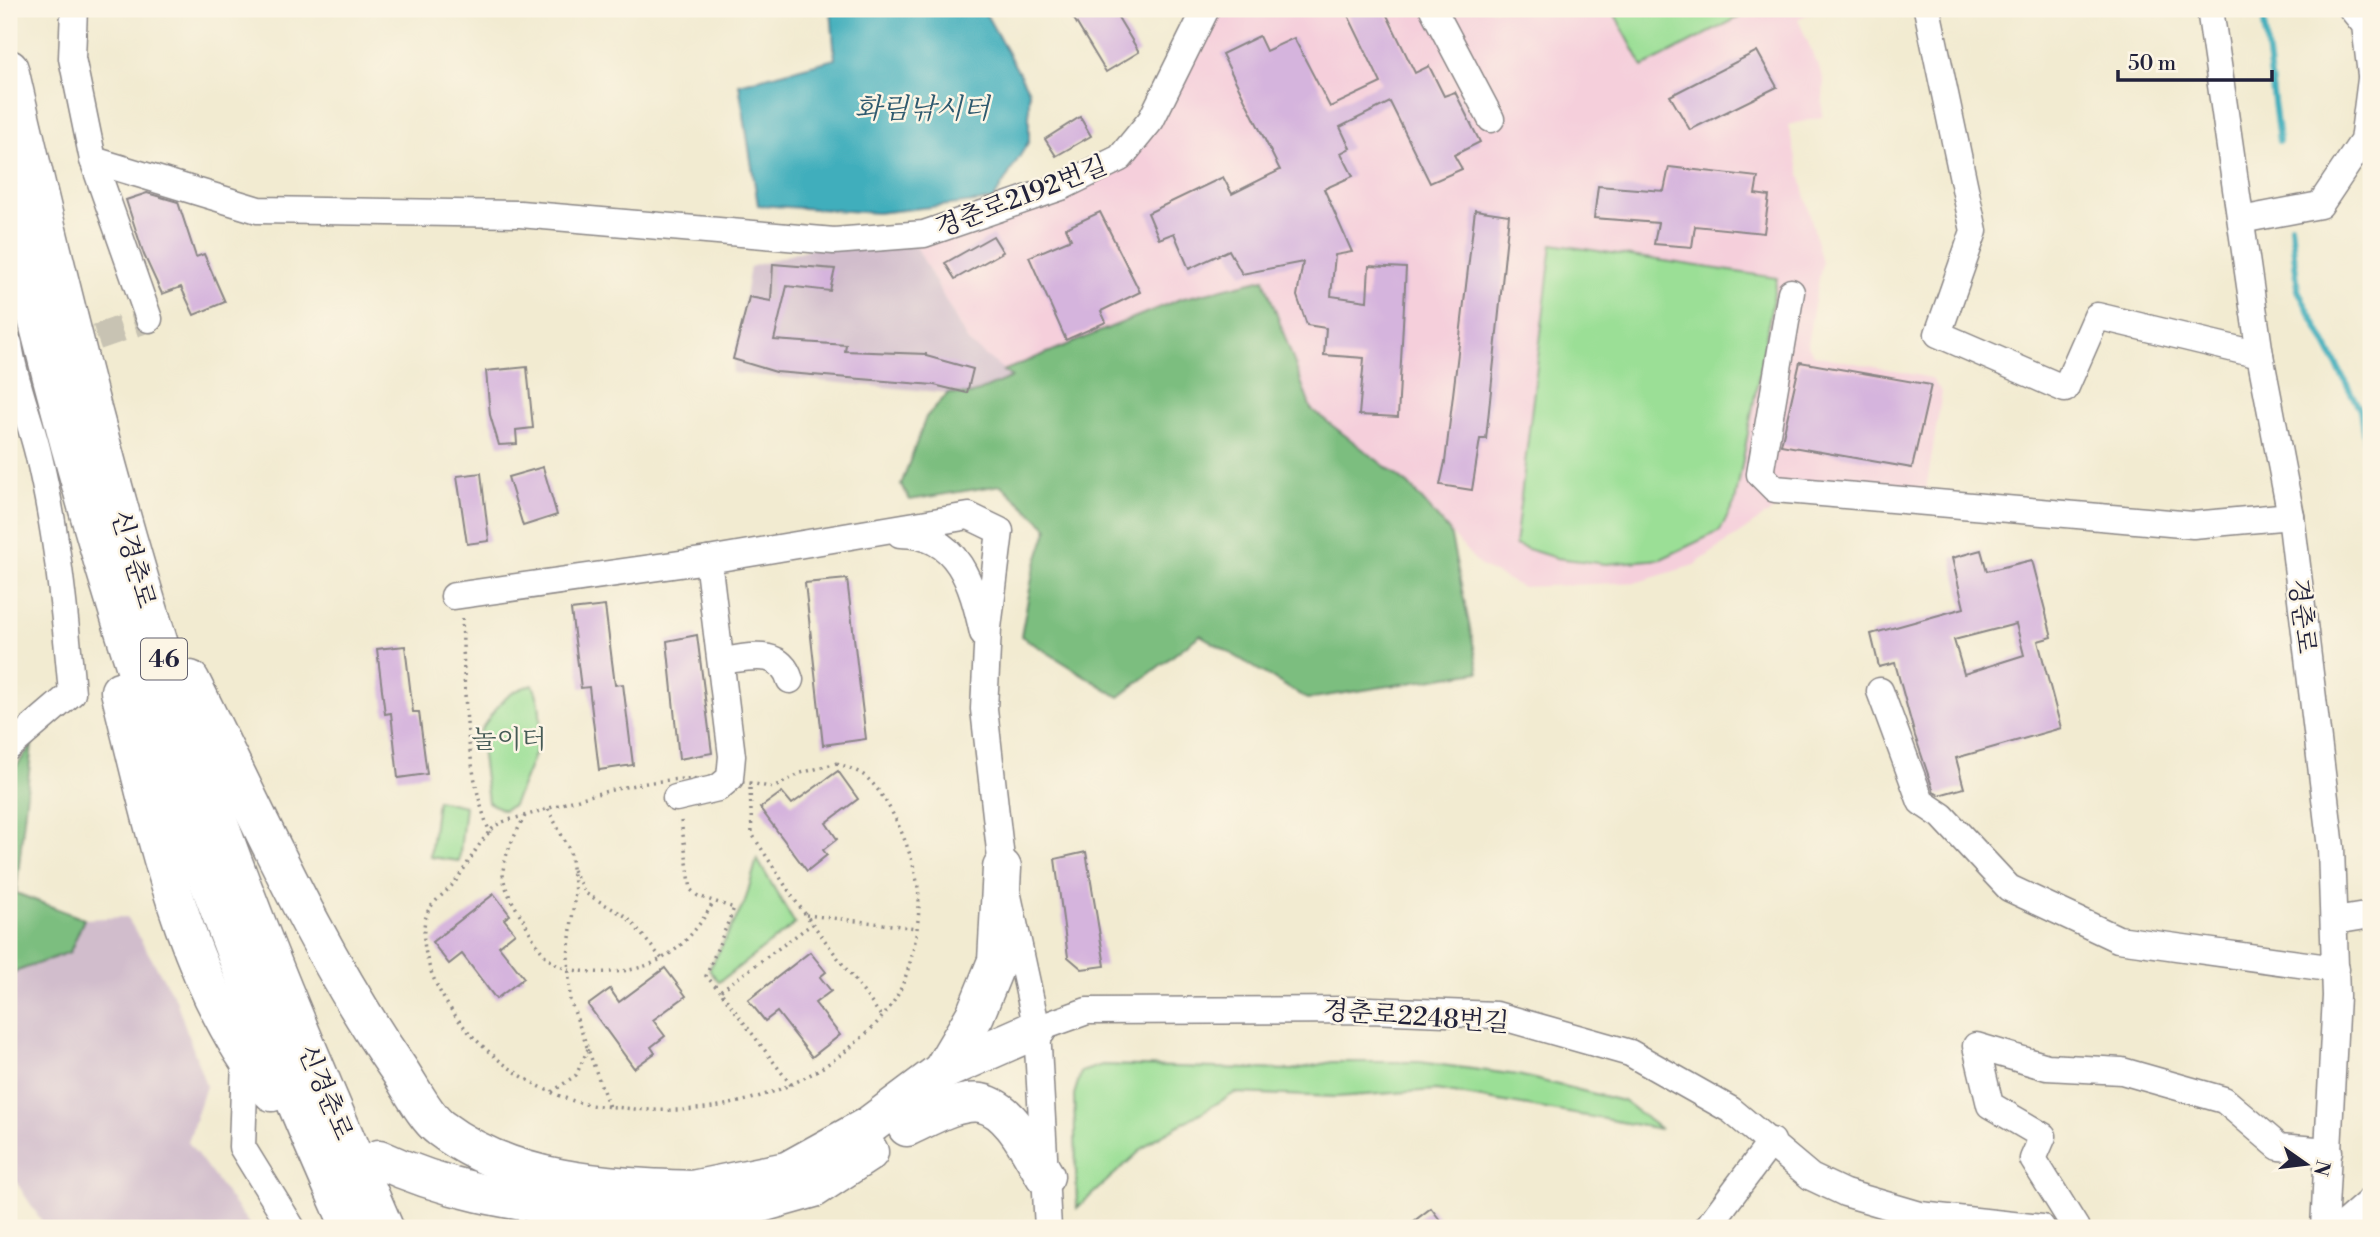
<svg xmlns="http://www.w3.org/2000/svg" width="2380" height="1237" font-family="'Libre Bodoni','Noto Serif KR',serif">
<style>
.built{fill:#f5cfdb}
.industrial{fill:#d1bdcc}
.green{fill:#9bdf96;stroke:#5e8068;stroke-width:2}
.forest{fill:#7cbe7f;stroke:#4f705d;stroke-width:2}
.water{fill:#3faebc;stroke:#30687c;stroke-width:2}
.lines{fill:none;stroke-linecap:round;stroke-linejoin:round}
.stream{stroke:#3faebc;stroke-width:6}
.building{fill:#d5b4dd;fill-rule:evenodd}
.minor-tunnel{stroke:#c8c3b3;stroke-width:26;stroke-dasharray:26 13;stroke-linecap:butt}
.minor-casing{stroke:#8a8686;stroke-width:29}
.highway-casing{stroke:#8a8686;stroke-width:41}
.path{stroke:#8a8686;stroke-width:3.5;stroke-dasharray:2 5;stroke-linecap:butt}
.minor{stroke:#fff;stroke-width:26}
.highway{stroke:#fff;stroke-width:38}
.labels{text-anchor:middle;stroke-width:5;stroke-linejoin:round;paint-order:stroke}
.shield{fill:#fcf5e5;stroke:#63616e;stroke-width:2}
.shield-label{font-size:24px;font-weight:bold;fill:#22223b}
.street-label{font-size:26px;fill:#22223b;stroke:#fcf5e5}
.park-label{font-size:26px;fill:#465b56;stroke:#fcf5e5}
.water-label{font-size:28px;font-style:italic;fill:#2e5a6f;stroke:#fcf5e5}
</style>
<rect width="100%" height="100%" fill="#fcf5e5"/>
<filter id="ink" filterUnits="userSpaceOnUse"><feTurbulence type="fractalNoise" baseFrequency=".0143" numOctaves="2"/><feDisplacementMap in="SourceGraphic" scale="14" xChannelSelector="R" yChannelSelector="G"/><feConvolveMatrix kernelMatrix="1 2 1 2 8 2 1 2 1" color-interpolation-filters="sRGB"/></filter>
<filter id="wash" filterUnits="userSpaceOnUse"><feTurbulence type="fractalNoise" baseFrequency=".00686" numOctaves="4" result="noise"/><feDisplacementMap in="SourceGraphic" scale="28" xChannelSelector="R" yChannelSelector="G"/><feGaussianBlur stdDeviation="1.57" result="paint"/><feColorMatrix in="noise" values="0 0 0 0 0 0 0 0 0 0 0 0 0 0 0 0 0 1.4 0 .05"/><feComposite in="paint" operator="in"/></filter>
<g filter="url(#wash)">
<rect width="100%" height="100%" fill="#f2ebd1"/>
<polygon class="built" points="1206,9 1817,9 1798,19 1824,80 1822,117 1788,125 1822,263 1807,344 1814,355 1931,378 1942,392 1924,502 1799,492 1694,565 1638,582 1521,587 1479,565 1409,485 1311,409 1264,279 1180,299 1003,371 968,342 910,235 1120,158"/>
<g class="industrial">
<polygon points="910,235 968,342 1013,377 970,395 732,373 750,267 834,241"/>
<polygon points="127,917 176,1000 206,1086 188,1142 252,1228 46,1228 15,1180 9,1163 9,974 70,952 84,919"/>
</g>
<g class="green">
<polygon points="1612,9 1755,9 1643,67"/>
<polygon points="1552,244 1777,278 1735,502 1720,531 1661,559 1606,564 1556,558 1515,545"/>
<path d="M 533,685 C 552,726 530,767 513,805 L 503,810 L 488,802 L 479,733 C 493,711 507,689 533,685 Z"/>
<polygon points="437,800 465,806 459,861 430,857"/>
<polygon points="757,859 795,924 719,982 709,970 745,902"/>
<polygon points="1332,1062 1419,1062 1518,1075 1623,1101 1661,1129 1436,1090 1337,1097 1235,1093 1150,1142 1077,1208 1074,1095 1081,1072 1102,1065 1292,1070"/>
</g>
<g class="forest">
<polygon points="1264,279 1311,409 1409,485 1450,532 1479,672 1307,699 1200,635 1119,697 1021,636 1033,573 1048,528 1001,485 910,500 901,485 926,417 948,393 970,395 1012,377 1003,371 1180,299"/>
<polygon points="32,744 16,893 84,919 70,952 9,974 9,777"/>
</g>
<polygon class="water" points="831,9 983,9 1029,91 1029,141 993,200 877,213 758,205 739,84 835,59"/>
<g class="lines">
<g class="stream">
<polyline points="2269,9 2264,23 2279,141"/>
<polyline points="2291,225 2298,290 2360,410 2371,480"/>
</g>
</g>
<g id="blocks">
<g class="building">
<polygon points="1068,9 1113,9 1139,52 1106,72"/>
<polygon points="1345,9 1384,9 1415,73 1429,66 1444,96 1455,92 1480,142 1454,155 1462,169 1430,183 1390,102 1340,127 1350,148 1341,153 1353,176 1324,189 1352,252 1335,255 1331,296 1367,301 1369,266 1406,268 1398,417 1359,415 1364,358 1324,355 1326,328 1307,325 1297,296 1303,262 1242,274 1229,250 1189,269 1174,233 1159,239 1148,213 1223,177 1232,194 1280,170 1222,54 1259,36 1266,51 1294,38 1330,107 1381,83"/>
<polygon points="1757,51 1777,87 1690,130 1670,96"/>
<polygon points="1080,117 1091,136 1056,156 1045,139"/>
<polygon points="1669,167 1758,177 1755,194 1769,196 1764,233 1695,226 1692,247 1654,244 1658,223 1594,218 1598,186 1664,191"/>
<polygon points="147,193 178,202 196,257 204,254 225,302 194,315 181,287 162,294 144,255 126,200"/>
<polygon points="1475,210 1509,215 1486,439 1480,439 1472,490 1440,485 1445,462"/>
<polygon points="1100,212 1140,292 1101,311 1106,322 1066,340 1029,257 1071,239 1066,228"/>
<polygon points="993,236 1003,252 955,279 945,263"/>
<polygon points="773,264 835,269 830,291 787,286 774,340 846,345 845,351 926,354 926,356 973,369 967,393 934,385 776,372 733,359 749,297 771,301"/>
<polygon points="1800,362 1931,385 1912,468 1781,445"/>
<polygon points="527,367 533,428 516,430 517,444 499,445 490,415 486,371"/>
<polygon points="543,467 557,515 523,526 508,477"/>
<polygon points="481,473 489,541 467,544 457,476"/>
<path d="M 1981,550 L 1987,571 L 2032,560 L 2052,637 L 2038,641 L 2061,728 L 1956,758 L 1964,788 L 1939,795 L 1934,792 L 1915,736 L 1895,663 L 1879,667 L 1871,634 L 1964,608 L 1952,558 ZM 2016,624 L 2024,655 L 1964,674 L 1954,640 Z"/>
<polygon points="847,579 866,739 823,745 805,583"/>
<polygon points="605,606 615,685 623,684 633,765 599,770 589,687 581,688 571,610"/>
<polygon points="697,635 712,753 679,759 667,641"/>
<polygon points="405,646 413,712 419,712 427,774 398,778 391,713 385,714 377,649"/>
<polygon points="838,771 858,799 826,823 837,839 823,850 827,855 807,871 760,808 782,792 792,804"/>
<polygon points="1086,852 1105,966 1082,969 1068,957 1055,859"/>
<polygon points="494,894 510,915 504,919 515,933 499,946 524,978 496,999 462,954 449,964 432,942"/>
<polygon points="810,952 826,972 820,977 831,991 815,1003 840,1035 812,1057 777,1012 765,1021 748,1000"/>
<polygon points="665,968 686,996 653,1020 665,1036 651,1047 655,1053 634,1068 588,1005 610,989 619,1002"/>
<polygon points="1431,1208 1446,1228 1405,1228"/>
</g>
</g>
</g>
<g filter="url(#ink)">
<use href="#blocks" fill-opacity="0" stroke="#8a8686" stroke-width="2"/>
<g class="lines">
<polyline class="minor-tunnel" points="60,350 149,319"/>
<defs>
<g id="minor">
<polyline points="74,9 72,58 93,160 149,319"/>
<polyline points="1433,9 1491,119"/>
<polyline points="1927,9 1974,231 1938,334 2065,389 2097,316 2260,355"/>
<polyline points="2210,9 2260,355 2291,516 2331,848 2336,996 2324,1228"/>
<polyline points="2352,9 2365,25 2371,75"/>
<polyline points="93,160 258,210 520,214 834,241 924,234 1061,187 1120,158 1151,120 1206,9"/>
<polyline points="2241,220 2320,205 2363,141 2371,79"/>
<polyline points="1791,292 1760,474 1775,489 2193,525 2291,516"/>
<path d="M 9,344 C 14,382 29,416 38,453 C 57,531 65,614 72,693 L 9,747"/>
<path d="M 900,534 C 959,534 972,584 983,633"/>
<polyline points="454,596 708,560 969,516 1000,531 988,628 984,709 1002,868 1037,1029 1048,1228"/>
<path d="M 721,661 C 748,658 780,647 790,680"/>
<polyline points="1880,691 1921,802 1942,816 2009,888 2118,939 2336,969"/>
<polyline points="676,798 718,788 730,778 732,756 708,560"/>
<polyline points="2335,921 2371,915"/>
<polyline points="1037,1029 1087,1011 1370,1010 1496,1015 1630,1053 1731,1110 1811,1177 1845,1193 1920,1215 2042,1228"/>
<polyline points="245,1060 242,1147 292,1228"/>
<polyline points="1707,1228 1772,1141"/>
<polyline points="2076,1228 2033,1159 2043,1136 1990,1105 1976,1046 2047,1067 2122,1071 2224,1100 2279,1147 2329,1151"/>
<polyline points="2339,1228 2371,1200"/>
</g>
<g id="highway">
<path d="M 9,69 C 62,298 118,527 193,750 C 248,913 316,1071 384,1228"/>
<path d="M 9,201 C 89,553 201,899 351,1228"/>
<path d="M 190,680 C 256,811 314,947 397,1067 C 409,1084 425,1117 440,1128 C 513,1183 605,1187 692,1190"/>
<path d="M 120,691 C 153,822 185,987 272,1092"/>
<polyline points="942,1071 975,1015 997,961 1002,868"/>
<path d="M 907,1127 C 927,1118 958,1099 981,1103 C 1012,1109 1030,1152 1045,1176"/>
<path d="M 379,1159 C 453,1194 526,1202 606,1214"/>
<polyline points="570,1228 692,1190 787,1171 870,1125 942,1071 1037,1029"/>
<polyline points="645,1228 733,1211 814,1188 869,1152"/>
</g>
</defs>
<use href="#minor" class="minor-casing"/>
<use href="#highway" class="highway-casing"/>
<g class="path">
<path d="M 462,618 C 465,689 464,766 490,833"/>
<path d="M 837,763 C 846,767 859,771 866,777 C 893,800 921,870 919,906 C 918,932 912,963 901,988 C 891,1011 871,1030 852,1046 C 784,1102 702,1118 616,1107 C 603,1106 589,1106 577,1102 C 511,1082 437,1019 425,949 C 423,936 423,922 428,911 C 434,900 447,892 455,882 C 466,868 483,834 497,825 C 506,819 523,817 534,813 C 617,786 686,766 773,788 L 801,773 Z"/>
<polyline points="750,788 752,834 794,899 882,1017"/>
<polyline points="548,809 570,851 575,892 568,956 570,1000 609,1107"/>
<path d="M 525,816 C 516,833 505,852 503,871 C 502,887 516,908 524,921 C 531,934 539,952 551,961 C 562,970 579,971 592,972 C 651,975 685,953 714,901"/>
<polyline points="681,821 691,890 698,896 734,908 706,976 720,991"/>
<polyline points="573,870 585,893 627,917 663,960"/>
<polyline points="806,915 917,928"/>
<polyline points="791,1085 720,991 812,924"/>
<polyline points="552,1092 576,1075 588,1049"/>
</g>
<use href="#minor" class="minor"/>
<use href="#highway" class="highway"/>
</g>
</g>
<g class="labels">
<rect class="shield" x="141" y="638.5" width="46" height="41" rx="5"/>
<g class="shield-label">
<text x="164" y="667">46</text>
</g>
<g class="street-label">
<text transform="translate(1021 196) rotate(-21)" y="9">경춘로2192번길</text>
<text transform="translate(134 559) rotate(74)" y="9">신경춘로</text>
<text transform="translate(2303 616) rotate(83)" y="9">경춘로</text>
<text transform="translate(1416 1016) rotate(4)" y="9">경춘로2248번길</text>
<text transform="translate(326 1092) rotate(67)" y="9">신경춘로</text>
</g>
<g class="park-label">
<text x="509" y="748">놀이터</text>
</g>
<g class="water-label">
<text x="922" y="118">화림낚시터</text>
</g>
</g>
<rect width="2380" height="1237" fill="none" stroke="#fcf5e5" stroke-width="35"/>
<g transform="translate(2306 1164) rotate(104)" stroke="#fcf5e5" stroke-width="5" paint-order="stroke">
<path d="M0-5L12 26L0 18L-12 26Z" fill="#22223b"/>
<text y="-10" font-size="19" font-weight="bold" text-anchor="middle" fill="#22223b">N</text>
</g>
<path d="M2118 70v10h154v-10" fill="none" stroke="#22223b" stroke-width="3.5"/>
<text x="2128" y="70" font-size="21" fill="#22223b" stroke="#fcf5e5" stroke-width="5" paint-order="stroke">50 m</text>
</svg>
